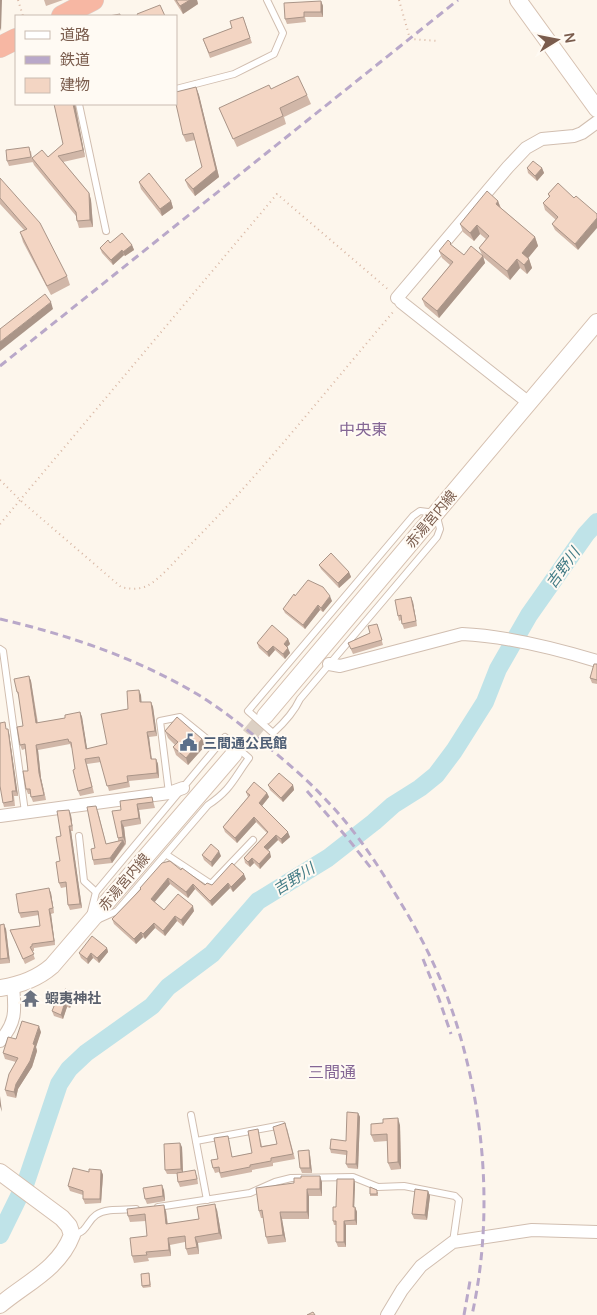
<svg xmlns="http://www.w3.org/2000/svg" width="597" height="1315" font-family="Manrope,'Noto Sans JP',sans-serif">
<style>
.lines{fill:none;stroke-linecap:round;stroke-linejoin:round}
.river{stroke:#bfe3e8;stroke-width:18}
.secondary-tunnel{stroke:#dcd0c4;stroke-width:16;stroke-dasharray:16 8;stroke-linecap:butt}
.lane-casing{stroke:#d1beb0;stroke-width:8}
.street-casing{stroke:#d1beb0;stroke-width:14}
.secondary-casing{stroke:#d6c0b0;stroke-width:18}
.highway-casing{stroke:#dad1cd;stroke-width:22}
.path{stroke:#d9b8a5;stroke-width:2;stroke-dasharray:1 4;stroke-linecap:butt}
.lane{stroke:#fff;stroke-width:6}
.street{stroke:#fff;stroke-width:12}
.secondary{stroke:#fff;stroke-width:16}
.highway{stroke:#f7b7a3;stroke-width:21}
.rail{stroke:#b9a8c9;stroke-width:3;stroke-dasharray:8 5;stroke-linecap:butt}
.wall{fill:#d1b7a8}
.shaded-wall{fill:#aa9588}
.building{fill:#f3d5c3;stroke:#aa9588}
.labels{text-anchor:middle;stroke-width:4;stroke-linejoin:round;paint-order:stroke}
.street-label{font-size:14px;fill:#7a5c4d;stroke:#fffaf3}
.service-label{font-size:14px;font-weight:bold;fill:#4e5e75;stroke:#fffaf3;text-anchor:start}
.worship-label{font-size:14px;font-weight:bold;fill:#5b616d;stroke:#fffaf3;text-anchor:start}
.water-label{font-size:15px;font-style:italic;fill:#437c86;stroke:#fffaf3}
.quarter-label{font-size:16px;fill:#846695;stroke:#fffaf3}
</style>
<rect width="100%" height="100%" fill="#fdf6ec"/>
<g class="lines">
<polyline class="river" points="0,1235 26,1182 59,1084 69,1069 86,1053 152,1006 168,987 212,954 258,901 328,858 374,822 393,805 420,788 436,775 454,751 485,702 498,669 529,615 586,534 597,522"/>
<polyline class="secondary-tunnel" points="234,754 265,716"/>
<defs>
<g id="lane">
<polyline points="176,89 234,74 274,54 283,33 267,0"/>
<polyline points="79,104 106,231"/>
<path d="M 420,511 L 436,513 L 440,529 L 437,537 L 300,699 C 294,712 284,723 273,733 L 248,711 L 413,516 Z"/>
<polyline points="0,649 3,651 25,812"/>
<path d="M 225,737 L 249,758 C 234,778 231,790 208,805 L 117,911 L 88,924 L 96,892 Z"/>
<polyline points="169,793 160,721 180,717 217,747"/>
<polyline points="79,836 84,881 96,892"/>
<polyline points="167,855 211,884 253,840"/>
<polyline points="191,1115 207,1200"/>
<polyline points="196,1141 282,1125"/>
<polyline points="158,1207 250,1193 275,1182 291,1178 353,1177 378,1187 404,1186 455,1196 459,1200 453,1242"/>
<path d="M 73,1235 C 89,1231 86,1222 96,1215 C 106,1208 124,1210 136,1209"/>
</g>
<g id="street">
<polyline points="397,298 508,167 526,148 542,139 574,136 582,133 597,122"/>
<polyline points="401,302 529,403"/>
<path d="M 329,664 L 340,666 L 462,634 C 506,636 554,648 597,661"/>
<polyline points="0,816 169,793 183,788"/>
<path d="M 0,1041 C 17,1022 15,1009 13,986"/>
<polyline points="387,1315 402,1290 421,1266 453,1242 532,1230 597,1232"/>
</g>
<g id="secondary">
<polyline points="518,0 597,109"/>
<polyline points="265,716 597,322"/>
<path d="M 0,988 C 21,985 37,979 52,966 L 234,754"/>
<path d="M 0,1172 L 62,1218 L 69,1226 L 72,1235 C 59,1269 26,1283 0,1305"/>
</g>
<g id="highway">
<polyline points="62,16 93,0"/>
<polyline points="0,47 16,39"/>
</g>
</defs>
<use href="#lane" class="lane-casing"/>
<use href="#street" class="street-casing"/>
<use href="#secondary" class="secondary-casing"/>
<use href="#highway" class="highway-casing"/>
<g class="path">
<polyline points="18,0 23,16"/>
<polyline points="399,0 410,39 439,41"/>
<path d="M 0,480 L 20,500 L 121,587 C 129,589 138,590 147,586 C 161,579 182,553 194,541 C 265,469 328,388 394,311"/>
<polyline points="0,524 277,194 390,291"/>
</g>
<use href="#lane" class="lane"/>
<use href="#street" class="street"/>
<use href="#secondary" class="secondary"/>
<use href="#highway" class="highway"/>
<g class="rail">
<polyline points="0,366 458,0"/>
<path d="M 0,619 C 69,635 136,658 197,694 C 220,708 240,724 261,741 C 284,760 307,779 327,801 C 352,827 373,857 391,887 C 413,922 433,958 447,996 C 484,1096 495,1211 472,1315"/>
<polyline points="307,791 349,840 371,868"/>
<polyline points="423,959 439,999 451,1034"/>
<polyline points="464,1315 470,1281"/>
</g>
</g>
<g class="wall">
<polygon points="44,0 63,0 46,6"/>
<polygon points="174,0 197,0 198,4 183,14"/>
<polygon points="321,1 323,6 323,17 305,17 306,22 287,24 285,19"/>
<polygon points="243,17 252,43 210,58 203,39 232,28"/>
<polygon points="196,87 199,95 219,177 195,196 188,187 185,180 202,167 195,140 186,142 183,135"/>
<polygon points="271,89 307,95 311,104 284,117 286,124 237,147 219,108"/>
<polygon points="54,104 75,104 85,157 63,162 89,193 91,200 93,227 79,228 77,221 76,216 34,165 32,160 33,162 9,166 7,161 31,151 32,158 48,157 63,144"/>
<polygon points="527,168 542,168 544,173 537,181 528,173"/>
<polygon points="0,178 67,276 70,285 51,295 23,242 20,232 24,230 0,204"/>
<polygon points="139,182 171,201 173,208 162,216 141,189"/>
<polygon points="558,183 578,250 555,230 552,224 556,220 545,210 543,203 549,197 548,194"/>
<polygon points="498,201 501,208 535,237 538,246 528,258 529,259 532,268 527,274 520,268 510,280 483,257 485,263 439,318 425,306 422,299 450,265 442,258 439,251 452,246 464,255 482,255 479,248 486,239 480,234 474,241 463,232 460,224"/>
<polygon points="110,243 132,245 134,250 125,256 124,255 113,265 102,253 100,248"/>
<polygon points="319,565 349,572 351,577 339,588 321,569"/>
<polygon points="295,596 332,601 323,612 320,610 305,629 285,613 283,609"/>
<polygon points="413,602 417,626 404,629 401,620 399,621 398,616"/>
<polygon points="377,624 383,645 353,654 348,643 370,633"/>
<polygon points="288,639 290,644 287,647 290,653 285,659 275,650 269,657 259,648 257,643"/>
<polygon points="597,664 597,684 592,683 590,678"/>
<polygon points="29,676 31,681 38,723 65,718 80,712 82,717 87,749 107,744 128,709 141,695 141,702 151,702 153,707 157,736 149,737 152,759 156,759 158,764 159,778 129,781 130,787 109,791 101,762 87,764 94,793 80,796 78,791 72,747 71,748 70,744 38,750 41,778 46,800 33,802 30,794 28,794 26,789 28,771 25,749 22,750 20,745 23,726 19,697 17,692"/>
<polygon points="7,729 9,733 18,796 14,796 15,806 4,807 3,803"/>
<polygon points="165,731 202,739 205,746 188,765 176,755 173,747 175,745 168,738"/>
<polygon points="268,785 293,785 294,790 283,802 270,790"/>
<polygon points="246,792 267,793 269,797 262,806 290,837 282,844 278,840 267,850 271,857 260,869 254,863 250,867 245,863 244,858 267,833 256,822 237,843 225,832 223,827 248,797"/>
<polygon points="152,797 155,808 139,810 141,824 124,827 126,844 112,863 94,865 93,860 95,848 98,811 106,844 118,841 118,838 121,810"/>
<polygon points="71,815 73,831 71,831 82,908 70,910 68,905 66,887 61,888 59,883 61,836"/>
<polygon points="202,855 221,856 212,867 204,860"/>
<polygon points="181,870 205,885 212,885 246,879 233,892 230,888 212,906 195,889 188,898 170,884 154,902 164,910 194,911 183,926 177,921 165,936 155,928 145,939 143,937 136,944 114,924 112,919 140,890 140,888"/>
<polygon points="51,893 54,913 51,914 55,945 34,948 34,951 32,951 35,959 25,964 10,930 40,926 39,915 21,918 19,913"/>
<polygon points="0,925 6,929 10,963 0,964"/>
<polygon points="107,948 108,952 99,963 93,958 88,964 81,958 79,953"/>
<polygon points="74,997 70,1008 67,1007 63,1019 54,1016 52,1011 62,1001"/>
<polygon points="41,1032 36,1047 37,1051 32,1067 18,1089 16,1098 7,1096 5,1090 16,1062 5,1059 3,1053 16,1039"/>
<polygon points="358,1113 360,1117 358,1169 348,1168 346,1164 346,1155 331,1153 330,1149 346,1141"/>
<polygon points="383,1123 400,1125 401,1169 391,1170 388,1163 387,1141 374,1142 371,1135"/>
<polygon points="287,1128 295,1159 273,1163 273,1166 252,1170 252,1172 221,1178 219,1172 215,1173 213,1168 228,1136 229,1140 232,1157 252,1153 258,1129 262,1146 277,1144"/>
<polygon points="182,1147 183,1172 197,1175 198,1184 180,1187 178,1182 177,1174 167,1174 165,1170"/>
<polygon points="310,1155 312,1173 302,1173 300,1168"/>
<polygon points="101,1170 103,1175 101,1203 85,1204 83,1199 83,1195 70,1191 68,1186 89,1172"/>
<polygon points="354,1179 355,1184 354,1207 355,1207 357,1212 357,1225 346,1225 346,1247 338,1247 336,1242 336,1225 334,1225 333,1221 336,1207"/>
<polygon points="322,1182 322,1196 309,1196 309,1219 282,1219 286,1242 268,1244 266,1237 263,1218 261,1218 259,1211"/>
<polygon points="164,1190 165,1201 147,1204 145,1199"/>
<polygon points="428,1191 430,1196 427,1220 414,1219 412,1214"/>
<polygon points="378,1192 378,1196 370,1196 370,1194"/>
<polygon points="217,1210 222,1239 198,1243 199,1254 188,1255 186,1249 185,1242 170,1245 171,1256 148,1258 149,1261 134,1263 132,1256 147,1236 146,1221 130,1222 128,1216 166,1211 168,1224 199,1219"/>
<polygon points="149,1273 151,1287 143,1288 142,1286"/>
</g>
<g class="shaded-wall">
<polygon points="0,0 2,0 1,31 0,28"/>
<polygon points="190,0 197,0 198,4 183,14 180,6"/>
<polygon points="321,1 323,6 323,17 321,12"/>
<polygon points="196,87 199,95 219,177 195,196 193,189 216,170"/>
<polygon points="73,104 75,104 85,157 83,150"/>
<polygon points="542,168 544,173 537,181 535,176"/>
<polygon points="89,193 91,200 93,227 90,220"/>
<polygon points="171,201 173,208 162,216 160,209"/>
<polygon points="498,201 501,210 496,204"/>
<polygon points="597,218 597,228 578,250 575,244"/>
<polygon points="477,225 480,234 474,241 470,233"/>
<polygon points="535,237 538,246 525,262 522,253"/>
<polygon points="132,245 134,250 125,256 123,252"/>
<polygon points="122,250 124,255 113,265 111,260"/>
<polygon points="483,256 485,263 439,318 437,311"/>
<polygon points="517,259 520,268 510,280 507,271"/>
<polygon points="529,259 532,268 527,274 524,265"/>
<polygon points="51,302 53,309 0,351 0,342"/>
<polygon points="349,572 351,577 339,588 338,583"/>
<polygon points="330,596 332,601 323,612 321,608"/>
<polygon points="411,597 413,602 417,626 416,621"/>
<polygon points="318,605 320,610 305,629 303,625"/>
<polygon points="288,639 290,644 285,649 284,644"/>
<polygon points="273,646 275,650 269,657 267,652"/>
<polygon points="288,648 290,653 285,659 283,654"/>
<polygon points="29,676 31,681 38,728 36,723"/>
<polygon points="139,690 141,695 142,707 140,702"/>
<polygon points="151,702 153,707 157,736 155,731"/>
<polygon points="80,712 82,717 88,754 86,749"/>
<polygon points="8,729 9,733 18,796 16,791"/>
<polygon points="147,732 149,737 152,764 151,759"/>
<polygon points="202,739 205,746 188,765 186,758"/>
<polygon points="36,745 38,750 41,778 46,800 39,773"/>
<polygon points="156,759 158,764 159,778 157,773"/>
<polygon points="293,785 294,790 283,802 281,798"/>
<polygon points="267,793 269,797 261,807 259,803"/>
<polygon points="137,804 139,810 141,824 139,818"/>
<polygon points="69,810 71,815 73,831 72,826"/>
<polygon points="254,817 256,822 237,843 235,838"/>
<polygon points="121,821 124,827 126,844 123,837"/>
<polygon points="69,826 71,831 82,908 80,904"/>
<polygon points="288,832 290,837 282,844 281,839"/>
<polygon points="276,835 278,840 266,852 264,847"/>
<polygon points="123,840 125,844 112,863 110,858"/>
<polygon points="219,851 221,856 212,867 211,862"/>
<polygon points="270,852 271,857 260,869 259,864"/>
<polygon points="252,858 254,863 250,867 248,862"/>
<polygon points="244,874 246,879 233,892 231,887"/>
<polygon points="168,878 170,884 153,904 151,899"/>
<polygon points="228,883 230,888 212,906 210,901"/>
<polygon points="193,884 195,889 188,898 186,892"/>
<polygon points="49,888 51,893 54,913"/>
<polygon points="193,906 194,911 183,926 181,920"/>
<polygon points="49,909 51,914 55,945 54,941"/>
<polygon points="175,916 177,921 165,936 163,931"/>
<polygon points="154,923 155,928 145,939 143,934"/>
<polygon points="4,924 6,929 10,963 8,958"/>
<polygon points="141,932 143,937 136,944 134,939"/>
<polygon points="107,948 108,952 99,963 97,958"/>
<polygon points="91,953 93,958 88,964 87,959"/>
<polygon points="72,992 74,997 70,1008 68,1003"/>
<polygon points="65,1002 67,1007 63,1019 61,1015"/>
<polygon points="39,1026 41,1032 36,1047 37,1051 32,1067 18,1089 16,1098 14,1092 16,1084 33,1044"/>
<polygon points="0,1095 0,1096 2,1112 0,1106"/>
<polygon points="358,1113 360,1117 358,1169 356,1164"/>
<polygon points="398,1118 400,1125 401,1169 398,1162"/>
<polygon points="180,1143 182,1147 183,1174 181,1169"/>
<polygon points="309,1150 310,1155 312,1173 310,1168"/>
<polygon points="101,1170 103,1175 101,1203 100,1199"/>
<polygon points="320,1176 322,1182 322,1196 320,1189"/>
<polygon points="354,1179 355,1184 354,1212 353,1207"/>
<polygon points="162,1185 164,1190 165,1201 163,1196"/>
<polygon points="307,1189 309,1196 309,1219 307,1212"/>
<polygon points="428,1191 430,1196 427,1220 425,1215"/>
<polygon points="215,1204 217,1210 222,1239 219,1233"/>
<polygon points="164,1205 166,1211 168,1231 166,1224"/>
<polygon points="355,1207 357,1212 357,1225 355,1220"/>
<polygon points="280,1212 282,1219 286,1242 283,1235"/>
<polygon points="344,1221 346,1225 346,1247 344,1242"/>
<polygon points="195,1237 198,1243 199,1254 197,1247"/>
<polygon points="168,1238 170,1245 171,1256 169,1250"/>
</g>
<g class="building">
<polygon points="176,0 190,0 180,6"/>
<polygon points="321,1 321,12 304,12 304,17 285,19 284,3"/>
<polygon points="160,5 165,16 138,16 137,14"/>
<polygon points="120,14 120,16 109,16"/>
<polygon points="243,17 250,38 209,53 203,39 232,28 230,21"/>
<polygon points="298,76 307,95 280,108 283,116 233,139 219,108 269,85 271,89"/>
<polygon points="196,87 216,170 193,189 185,180 202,167 193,133 183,135 176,104 176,92"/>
<polygon points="54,104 73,104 83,150 58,156 89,193 90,220 77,221 76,212 32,158 42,150 48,157 63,144"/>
<polygon points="29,147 31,157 7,161 6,150"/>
<polygon points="533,161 542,168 535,176 527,168"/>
<polygon points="149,173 171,201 160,209 139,182"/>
<polygon points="0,178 40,223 67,276 47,286 20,232 27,229 0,198"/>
<polygon points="558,183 574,198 576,196 597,214 597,218 575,244 552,224 558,217 543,203 550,196 548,194"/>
<polygon points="487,191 498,201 496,204 535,237 522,253 529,259 524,265 517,259 507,271 479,248 489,236 477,225 470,233 460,224"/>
<polygon points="122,233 132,245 123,252 122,250 111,260 100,248 108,240 110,243"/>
<polygon points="448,240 451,243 450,244 464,255 471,246 483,256 437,311 422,299 453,262 439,251"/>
<polygon points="45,294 51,302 0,342 0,329"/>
<polygon points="331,553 349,572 338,583 319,565"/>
<polygon points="308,580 323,587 330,596 321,608 318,605 303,625 283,609 294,594 295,596"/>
<polygon points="411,597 416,621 402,624 401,615 398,616 395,600"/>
<polygon points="377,624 382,640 351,649 348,643 370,633 368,626"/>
<polygon points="272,625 288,639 284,644 288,648 283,654 273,646 267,652 257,643"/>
<polygon points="594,664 597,664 597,680 590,678"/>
<polygon points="29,676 36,723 65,718 65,715 80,712 86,749 107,744 101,714 128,709 127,691 139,690 140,702 151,702 155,731 147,732 151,759 156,759 157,773 127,776 128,782 107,786 99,757 85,759 92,787 78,791 73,770 75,769 71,742 69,742 68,739 36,745 39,773 44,795 31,797 30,789 26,789 23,771 28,771 25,744 20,745 17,727 23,726 18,692 17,692 14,679"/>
<polygon points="177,717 202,739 186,758 173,747 178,742 165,731"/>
<polygon points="5,722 6,729 8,729 16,791 12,791 13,801 3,803 0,786 0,723"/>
<polygon points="279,773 293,785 281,798 268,785"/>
<polygon points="254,782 267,793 259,803 288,832 281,839 276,835 264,847 270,852 259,864 252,858 248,862 244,858 268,832 254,817 235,838 223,827 250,795 246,792"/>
<polygon points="152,797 153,802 137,804 139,818 121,821 123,837 118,838 112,811 121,810 120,801"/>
<polygon points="96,806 106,844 123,840 110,858 93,860 91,849 95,848 87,807"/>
<polygon points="69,810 72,826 69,826 80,904 68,905 66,882 59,883 56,862 60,861 56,837 61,836 57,811"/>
<polygon points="211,844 219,851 211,862 202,855"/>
<polygon points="170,861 181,870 182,868 205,885 207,883 212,885 232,863 244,874 231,887 228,883 210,901 193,884 186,892 168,878 151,899 164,910 178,894 193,906 181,920 175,916 163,931 154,923 143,934 141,932 134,939 112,919 141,889 140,888 162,863"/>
<polygon points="49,888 53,908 49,909 54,941 32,944 32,946 30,947 34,954 23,959 10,930 40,926 38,911 19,913 16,894"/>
<polygon points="4,924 8,958 0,959 0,925"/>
<polygon points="92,936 107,948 97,958 91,953 87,959 79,953"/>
<polygon points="65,989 72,992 68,1003 65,1002 61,1015 52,1011 57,999 62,1001"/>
<polygon points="22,1021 39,1026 33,1044 35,1045 30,1061 16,1084 14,1092 5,1090 9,1074 18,1058 3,1053 8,1037 16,1039"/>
<polygon points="347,1112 358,1113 356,1164 346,1164 347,1151 330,1149 331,1139 346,1141"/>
<polygon points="398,1118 398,1162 388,1163 387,1134 371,1135 371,1124 383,1123 383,1119"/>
<polygon points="285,1123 293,1154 271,1158 271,1161 250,1165 250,1167 220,1173 219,1167 213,1168 211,1160 218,1159 214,1138 228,1136 232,1157 252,1153 248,1131 258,1129 261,1147 277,1144 273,1127"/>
<polygon points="180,1143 181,1169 165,1170 164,1144"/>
<polygon points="309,1150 310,1168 300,1168 298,1151"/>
<polygon points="73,1168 89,1172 89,1169 101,1170 100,1199 83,1199 83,1191 68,1186"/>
<polygon points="195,1170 197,1179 178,1182 177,1173"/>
<polygon points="301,1176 320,1176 320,1189 307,1189 307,1212 280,1212 283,1235 266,1237 262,1210 259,1211 256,1188 294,1183 294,1178 301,1178"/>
<polygon points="337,1179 354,1179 353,1207 355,1207 355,1220 344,1221 344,1242 336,1242 336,1221 333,1221 333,1207 336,1207"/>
<polygon points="162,1185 163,1196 145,1199 143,1188"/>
<polygon points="370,1187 377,1190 377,1194 370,1194"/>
<polygon points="415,1189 428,1191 425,1215 412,1214"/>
<polygon points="215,1204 219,1233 195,1237 197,1247 186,1249 185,1236 168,1238 169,1250 146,1252 147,1255 132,1256 130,1238 147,1236 145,1214 128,1216 127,1209 164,1205 166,1224 199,1219 197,1207"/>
<polygon points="149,1273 150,1285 142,1286 141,1274"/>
<polygon points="313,1312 315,1315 307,1315"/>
</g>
<defs>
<symbol id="civic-bare" viewBox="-9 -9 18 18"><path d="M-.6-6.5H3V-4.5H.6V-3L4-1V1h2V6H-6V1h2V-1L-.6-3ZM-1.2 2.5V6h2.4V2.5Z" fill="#5c6f8a" stroke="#fffaf3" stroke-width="2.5" paint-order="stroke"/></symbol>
<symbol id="temple-bare" viewBox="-9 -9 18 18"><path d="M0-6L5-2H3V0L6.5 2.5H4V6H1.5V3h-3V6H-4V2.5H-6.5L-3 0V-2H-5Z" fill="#6b7280" stroke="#fffaf3" stroke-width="2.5" paint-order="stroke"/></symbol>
</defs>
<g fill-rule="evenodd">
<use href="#civic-bare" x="176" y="730" width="25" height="25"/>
<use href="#temple-bare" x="18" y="986" width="25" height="25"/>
</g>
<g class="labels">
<g class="street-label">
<text transform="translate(431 519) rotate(-50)" y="5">赤湯宮内線</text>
<text transform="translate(124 882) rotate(-50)" y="5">赤湯宮内線</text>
</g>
<g class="service-label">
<text x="203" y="748">三間通公民館</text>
</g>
<g class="worship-label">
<text x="45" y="1003">蝦夷神社</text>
</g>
<g class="water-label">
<text transform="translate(563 568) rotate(-54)" y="5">吉野川</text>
<text transform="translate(294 879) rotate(-32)" y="5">吉野川</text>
</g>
<g class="quarter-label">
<text x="363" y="435">中央東</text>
<text x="332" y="1078">三間通</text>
</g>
</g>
<rect x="15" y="15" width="162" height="90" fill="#fffaf3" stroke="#cabbb1"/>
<rect x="25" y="31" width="25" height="8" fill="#ffffff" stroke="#cabbb1"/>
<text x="60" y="40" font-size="15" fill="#7a5c4d">道路</text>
<rect x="25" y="56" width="25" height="8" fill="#b9a8c9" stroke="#cabbb1"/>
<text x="60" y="65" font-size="15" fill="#7a5c4d">鉄道</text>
<rect x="25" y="78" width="25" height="15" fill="#f3d5c3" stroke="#cabbb1"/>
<text x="60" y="90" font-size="15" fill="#7a5c4d">建物</text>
<g transform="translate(557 40) rotate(80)" stroke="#fffaf3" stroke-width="4" paint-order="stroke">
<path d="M0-4L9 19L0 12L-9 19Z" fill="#7a5c4d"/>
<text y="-8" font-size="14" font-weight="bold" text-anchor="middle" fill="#7a5c4d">N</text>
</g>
</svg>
